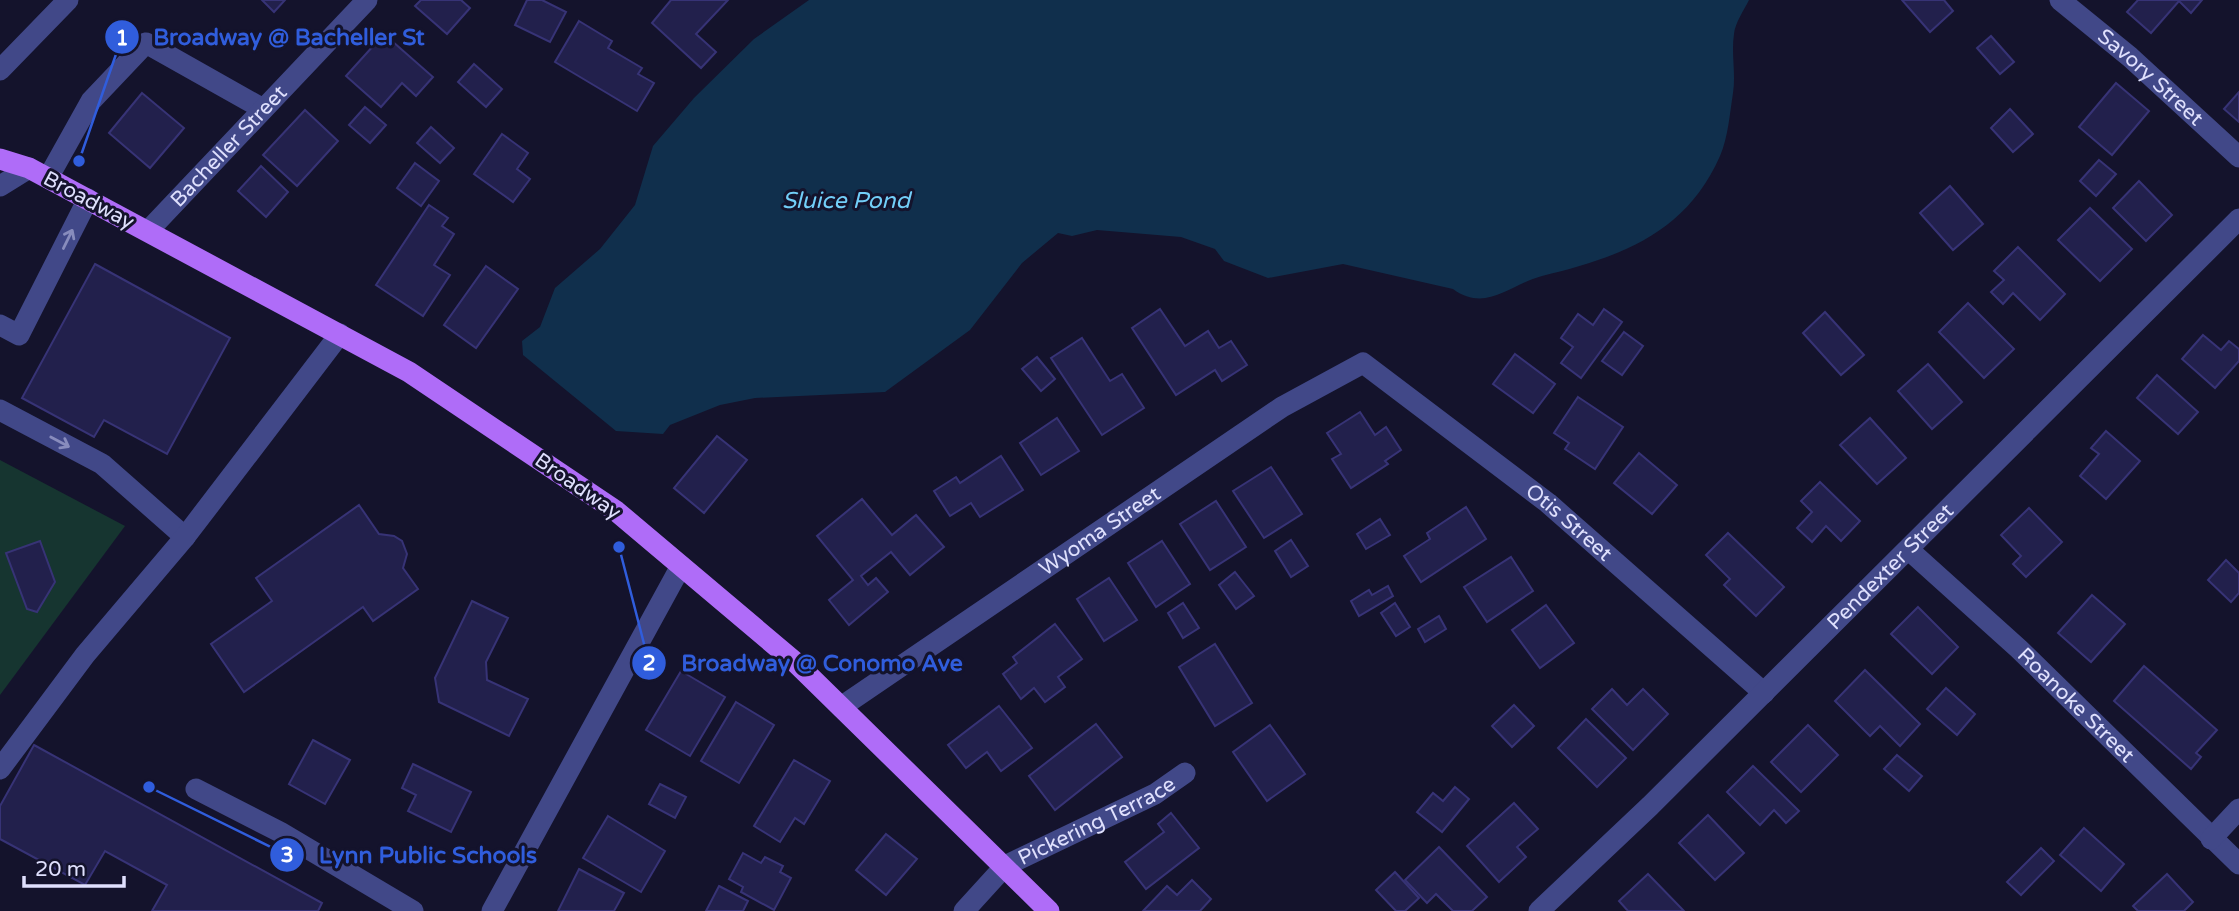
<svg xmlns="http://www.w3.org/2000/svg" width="2239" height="911" font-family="'Varela Round',sans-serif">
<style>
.green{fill:#163530}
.water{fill:#102f4c}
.building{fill:#22204c;stroke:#373376;stroke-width:2}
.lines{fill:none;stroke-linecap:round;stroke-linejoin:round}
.minor{stroke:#414888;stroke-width:21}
.major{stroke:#af6cf8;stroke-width:21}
.oneway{stroke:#888cbd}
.labels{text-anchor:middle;stroke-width:6;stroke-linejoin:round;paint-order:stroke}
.street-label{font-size:21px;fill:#dfe0fd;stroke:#14132c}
.water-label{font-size:23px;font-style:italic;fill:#72cef8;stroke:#14132c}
.leader{fill:none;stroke:#305ddc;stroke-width:2.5}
.callout-dot{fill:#305ddc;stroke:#14132c;stroke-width:2.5}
.mark-label{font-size:21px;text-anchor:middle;font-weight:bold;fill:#fff}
.callout-label{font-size:23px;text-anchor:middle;font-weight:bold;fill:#305ddc;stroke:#14132c;stroke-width:6;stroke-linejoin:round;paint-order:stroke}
</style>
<rect width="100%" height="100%" fill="#14132c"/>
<polygon class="green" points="0,460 125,526 0,695"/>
<path class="water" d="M 809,0 L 1749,0 C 1744,10 1735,23 1734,34 C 1731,53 1736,74 1733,93 C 1730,112 1728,138 1720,156 C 1685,235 1619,257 1542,276 C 1509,285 1486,313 1453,289 L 1343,264 L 1268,278 L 1224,261 L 1215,249 L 1181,237 L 1097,230 L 1072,236 L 1058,233 L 1022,263 L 970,330 L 885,392 L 755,398 L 720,405 L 670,425 L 663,434 L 616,431 L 523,355 L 522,341 L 540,327 L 555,288 L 600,249 L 635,205 L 653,146 L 694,98 L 754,39 Z"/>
<g class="building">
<polygon points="262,0 285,0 274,12"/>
<polygon points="421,0 461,0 470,8 447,34 415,6"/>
<polygon points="527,0 542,0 566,12 550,42 515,25"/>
<polygon points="671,0 728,0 696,34 716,52 701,68 652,23"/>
<polygon points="1902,0 1944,0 1953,11 1930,32"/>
<polygon points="2138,0 2202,0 2191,13 2179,1 2151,33 2127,12"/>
<polygon points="579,21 612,41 608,48 642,68 638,74 654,83 637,111 555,62"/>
<polygon points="384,34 433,77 416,96 402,83 381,107 346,76"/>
<polygon points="1991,36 2014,62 2000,74 1977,48"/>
<polygon points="474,64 502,89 486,107 458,82"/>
<polygon points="2116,83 2149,111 2112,155 2079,127"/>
<polygon points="2239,92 2239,122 2224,109"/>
<polygon points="142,93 184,128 150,168 109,133"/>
<polygon points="365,107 386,125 370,143 349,125"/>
<polygon points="2010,109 2033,134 2013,152 1991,128"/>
<polygon points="305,110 338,141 297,186 263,155"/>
<polygon points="431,127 454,148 440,163 417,143"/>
<polygon points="502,134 528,153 517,169 530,179 513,202 474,174"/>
<polygon points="2099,160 2116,174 2096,196 2080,181"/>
<polygon points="415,163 439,181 421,206 397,188"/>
<polygon points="261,166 288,192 266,217 238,191"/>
<polygon points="2139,181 2172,215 2146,241 2113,208"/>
<polygon points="1950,186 1983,224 1953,250 1920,213"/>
<polygon points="429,205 448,218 442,226 454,234 434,265 450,275 423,316 376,285"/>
<polygon points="2090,208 2132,249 2100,281 2058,240"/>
<polygon points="2018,247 2065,294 2040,320 2013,293 2003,304 1991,292 2004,280 1994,271"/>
<polygon points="95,264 230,338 167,454 104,420 94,437 22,398"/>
<polygon points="486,266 518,289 476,348 444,325"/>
<polygon points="1968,303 2014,349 1984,378 1939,332"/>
<polygon points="1160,309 1185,346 1208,331 1219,348 1231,341 1247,365 1222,381 1215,370 1176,395 1132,328"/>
<polygon points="1604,309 1622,322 1581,378 1561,363 1573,347 1561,338 1578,314 1593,325"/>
<polygon points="1825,312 1864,355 1841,375 1803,333"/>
<polygon points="1624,332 1643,346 1622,375 1602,361"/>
<polygon points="2203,335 2221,350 2229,341 2239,349 2239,361 2215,388 2182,359"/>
<polygon points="1082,338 1110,381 1122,374 1144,408 1102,435 1051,358"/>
<polygon points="1515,354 1555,384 1533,413 1493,384"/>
<polygon points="1037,357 1055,379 1041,391 1022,369"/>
<polygon points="1928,364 1962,402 1932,429 1898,391"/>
<polygon points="2157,375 2198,412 2178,434 2137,398"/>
<polygon points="1578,397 1623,427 1595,469 1565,449 1569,443 1554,433"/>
<polygon points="1360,412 1375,435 1386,427 1401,450 1385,461 1388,464 1351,488 1332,459 1341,454 1327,433"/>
<polygon points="1057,418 1079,451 1041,475 1020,443"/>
<polygon points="1870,418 1906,458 1877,484 1840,445"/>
<polygon points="2106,431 2140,461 2106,499 2080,476 2099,454 2091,448"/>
<polygon points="717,436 747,460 704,513 674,488"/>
<polygon points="1639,453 1677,485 1652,514 1614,483"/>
<polygon points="1001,456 1023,490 980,517 971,503 950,516 934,491 956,477 960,483"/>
<polygon points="1271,467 1302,514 1264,538 1233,491"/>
<polygon points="1820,482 1860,521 1841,541 1826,526 1812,542 1797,528 1812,512 1801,501"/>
<polygon points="862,499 892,535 916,515 944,547 910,575 891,552 861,576 868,585 876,578 888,592 849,625 829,600 853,580 817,536"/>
<polygon points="1216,501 1246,547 1210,570 1180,524"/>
<polygon points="359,505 379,534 394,536 402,541 407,554 403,568 418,589 373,621 363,607 244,692 211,644 272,601 256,578"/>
<polygon points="1466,507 1486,539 1421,582 1404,556 1430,539 1427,533"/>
<polygon points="2029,508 2062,542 2026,577 2013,564 2021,556 2001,535"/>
<polygon points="1380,519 1390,535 1366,549 1357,534"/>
<polygon points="1728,533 1784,587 1756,616 1724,585 1730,579 1706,555"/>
<polygon points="1291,540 1308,566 1291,577 1275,551"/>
<polygon points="40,541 55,582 37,612 27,609 6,553"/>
<polygon points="1162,541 1190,584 1156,607 1128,563"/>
<polygon points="1511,557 1533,591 1487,622 1464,587"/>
<polygon points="2226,560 2239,573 2239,593 2231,602 2208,580"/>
<polygon points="1235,572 1254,596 1236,609 1219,585"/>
<polygon points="1109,578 1137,620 1104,641 1077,599"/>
<polygon points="1388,586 1393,596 1359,616 1351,601 1369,590 1372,595"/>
<polygon points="2092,595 2125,624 2091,662 2058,633"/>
<polygon points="472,601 508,618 486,662 487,680 528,699 509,736 439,702 435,678"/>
<polygon points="1183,603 1199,628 1183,638 1168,613"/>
<polygon points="1395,603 1410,627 1396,636 1381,613"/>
<polygon points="1546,605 1574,643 1540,668 1512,630"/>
<polygon points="1918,607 1958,647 1932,674 1891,634"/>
<polygon points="1439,616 1446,629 1425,642 1418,629"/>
<polygon points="1055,624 1082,659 1058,677 1065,687 1045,702 1034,688 1021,699 1003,674 1017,663 1013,657"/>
<polygon points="1215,644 1252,703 1215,726 1179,667"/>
<polygon points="2144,666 2217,730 2196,753 2201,757 2191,769 2114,701"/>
<polygon points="1865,670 1920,724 1900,746 1880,726 1870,736 1835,701"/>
<polygon points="681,671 725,697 690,756 646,730"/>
<polygon points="1946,688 1975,714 1957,735 1927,709"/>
<polygon points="1612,689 1627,705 1643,689 1668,714 1633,750 1592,709"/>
<polygon points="736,702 774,725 739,783 701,761"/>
<polygon points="1514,705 1534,726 1512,747 1492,726"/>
<polygon points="999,706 1032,748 1001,771 987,752 966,768 948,745"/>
<polygon points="1586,719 1626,758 1597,787 1558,748"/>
<polygon points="1096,724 1122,757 1055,810 1029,776"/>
<polygon points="1270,725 1305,774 1267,801 1233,752"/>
<polygon points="1808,725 1838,755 1801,792 1771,762"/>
<polygon points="313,740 350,760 325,804 289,784"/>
<polygon points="34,745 322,903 318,911 152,911 167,885 105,851 85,885 0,839 0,806"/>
<polygon points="1897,755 1922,776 1909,791 1884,769"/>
<polygon points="794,760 830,781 804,824 795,818 780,842 754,826"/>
<polygon points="413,764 471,792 451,832 408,811 416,795 402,788"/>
<polygon points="1753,766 1799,811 1786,823 1774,810 1760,825 1727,792"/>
<polygon points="660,784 686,797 675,818 649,804"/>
<polygon points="1455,787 1469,799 1442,832 1417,812 1433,793 1443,801"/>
<polygon points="1514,803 1538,829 1517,847 1526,857 1499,882 1467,846"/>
<polygon points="1171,813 1199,848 1146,889 1125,862 1164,832 1158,824"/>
<polygon points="1708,815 1744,853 1715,880 1679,843"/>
<polygon points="608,816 665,851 641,892 583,858"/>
<polygon points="2084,828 2124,864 2101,891 2060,855"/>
<polygon points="886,834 917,859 886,895 856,870"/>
<polygon points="1439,847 1487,897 1472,911 1453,911 1436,894 1427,903 1405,880"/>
<polygon points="2041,848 2054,861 2021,895 2007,882"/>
<polygon points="743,853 761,863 765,857 783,866 780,872 791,878 774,910 741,892 743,887 729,879"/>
<polygon points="579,869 624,893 614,911 558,911"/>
<polygon points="1395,872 1419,898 1405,911 1396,911 1376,890"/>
<polygon points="1648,874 1684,911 1628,911 1619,901"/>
<polygon points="2167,874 2193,902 2184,911 2138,911 2133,906"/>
<polygon points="1192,880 1211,899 1200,911 1143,911 1167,886 1177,895"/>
<polygon points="719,886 748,901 743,911 706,911"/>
</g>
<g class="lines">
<g class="minor">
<path id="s1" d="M 2060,0 L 2130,57 L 2239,157"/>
<polyline points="0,70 68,0"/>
<polyline points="48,178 91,101 146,43 263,109"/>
<polyline points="0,186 29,168"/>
<path id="s2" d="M 148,231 L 367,0"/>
<polyline points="0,325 19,335 88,199"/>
<polyline points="0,410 102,464 185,537"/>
<path id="s3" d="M 1909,550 L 2019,649 L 2239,864"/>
<path id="s4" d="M 841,707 L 1282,407 L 1363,363 L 1548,503 L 1764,693"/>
<polyline points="0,769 85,655 185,537 340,334"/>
<polyline points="196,789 280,832 413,911"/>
<polyline points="2211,839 2239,809"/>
<polyline points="492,911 681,566"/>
<path id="s5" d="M 964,911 L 1005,866 L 1155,794 L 1185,773"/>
<path id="s6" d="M 1539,911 L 1650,806 L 2239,219"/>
</g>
<polyline class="major" points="0,159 29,168 409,372 616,511 795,662 1049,911"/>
</g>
<defs><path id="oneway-shaft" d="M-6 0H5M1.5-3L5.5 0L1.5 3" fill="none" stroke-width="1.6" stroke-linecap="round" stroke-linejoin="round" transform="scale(1.75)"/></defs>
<g class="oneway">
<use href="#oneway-shaft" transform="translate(68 239) rotate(-64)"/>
<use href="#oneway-shaft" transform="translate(60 442) rotate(28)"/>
</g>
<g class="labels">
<g class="street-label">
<text dy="7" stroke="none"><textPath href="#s1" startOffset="119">Savory Street</textPath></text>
<text dy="7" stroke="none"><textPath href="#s2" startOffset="117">Bacheller Street</textPath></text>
<text transform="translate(89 200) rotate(28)" y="7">Broadway</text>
<text transform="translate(578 486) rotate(35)" y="7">Broadway</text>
<text dy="7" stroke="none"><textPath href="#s4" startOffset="886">Otis Street</textPath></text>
<text dy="7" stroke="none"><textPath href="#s4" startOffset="313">Wyoma Street</textPath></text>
<text dy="7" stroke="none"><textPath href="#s6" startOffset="492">Pendexter Street</textPath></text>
<text dy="7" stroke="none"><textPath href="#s3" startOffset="228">Roanoke Street</textPath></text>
<text dy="7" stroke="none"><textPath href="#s5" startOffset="163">Pickering Terrace</textPath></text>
</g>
<g class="water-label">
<text x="846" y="208">Sluice Pond</text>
</g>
</g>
<path class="leader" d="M79 161L122 37M619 547L649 663M149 787L287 855"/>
<g class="callout-dot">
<circle cx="79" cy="161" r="7"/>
<circle cx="619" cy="547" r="7"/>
<circle cx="149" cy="787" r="7"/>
<circle cx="122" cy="37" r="18"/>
<circle cx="649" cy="663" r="18"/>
<circle cx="287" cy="855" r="18"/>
</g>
<g class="mark-label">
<text x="122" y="45">1</text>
<text x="649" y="670">2</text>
<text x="287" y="862">3</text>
</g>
<g class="callout-label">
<text x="289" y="45">Broadway @ Bacheller St</text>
<text x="822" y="671">Broadway @ Conomo Ave</text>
<text x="428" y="863">Lynn Public Schools</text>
</g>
<path d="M24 876v10h100v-10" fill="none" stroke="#dfe0fd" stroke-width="3.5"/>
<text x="35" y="876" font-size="21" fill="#dfe0fd" stroke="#14132c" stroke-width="5" paint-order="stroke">20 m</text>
</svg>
